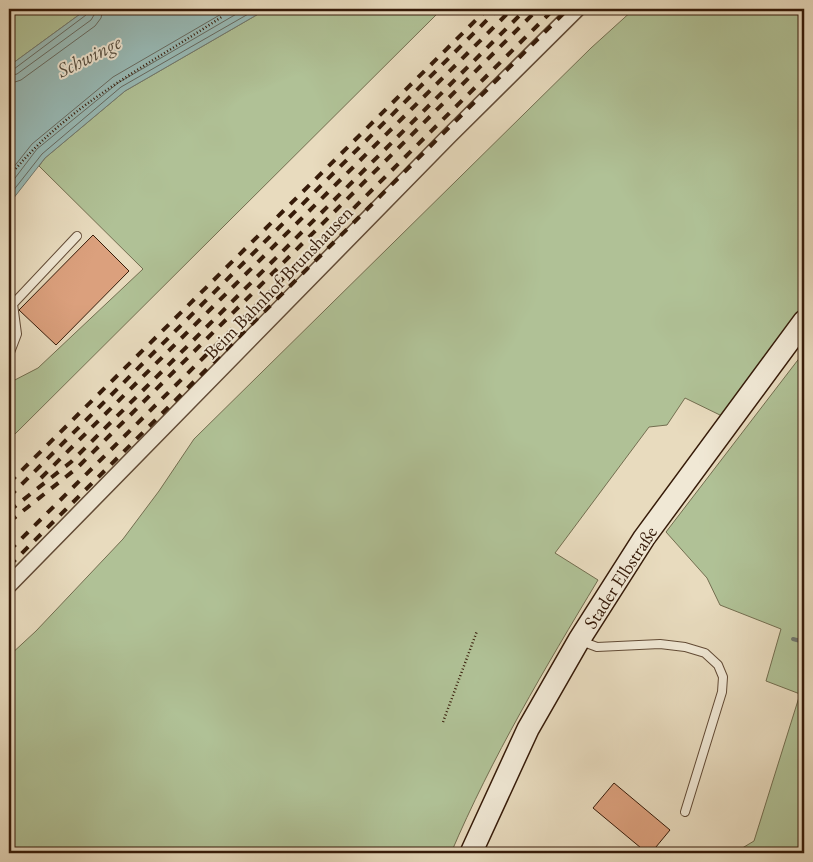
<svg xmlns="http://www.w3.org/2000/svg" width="813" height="862" font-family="'EB Garamond',serif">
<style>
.green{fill:#b0c196;stroke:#736e50}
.water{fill:#98bab6;stroke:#717a71}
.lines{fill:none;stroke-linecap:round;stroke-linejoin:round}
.shore{stroke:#676a60;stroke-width:1}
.stream{stroke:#717a71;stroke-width:4}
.building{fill:#dba07d;stroke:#361b09}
.lane-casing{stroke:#624b36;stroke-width:10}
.street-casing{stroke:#624b36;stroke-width:18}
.secondary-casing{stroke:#361b09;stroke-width:24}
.path{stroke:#361b09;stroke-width:2.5;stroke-dasharray:1 2.5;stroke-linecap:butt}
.lane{stroke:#f0e8d5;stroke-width:8}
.street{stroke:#f0e8d5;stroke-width:15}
.secondary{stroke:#f0e8d5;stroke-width:21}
.rail{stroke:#361b09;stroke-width:4;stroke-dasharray:9 9;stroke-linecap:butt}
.labels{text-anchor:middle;stroke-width:4;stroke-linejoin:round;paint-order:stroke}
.street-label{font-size:19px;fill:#361b09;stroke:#f0e8d5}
.water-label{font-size:20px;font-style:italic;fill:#534b3d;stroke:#f0e8d5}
</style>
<rect width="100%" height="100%" fill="#e8dbbe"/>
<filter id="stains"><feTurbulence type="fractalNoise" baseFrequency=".004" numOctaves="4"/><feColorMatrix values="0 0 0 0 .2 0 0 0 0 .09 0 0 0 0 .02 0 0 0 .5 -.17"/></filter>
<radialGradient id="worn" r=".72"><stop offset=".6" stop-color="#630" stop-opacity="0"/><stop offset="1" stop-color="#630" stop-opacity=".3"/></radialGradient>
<g class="green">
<polygon points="9,9 87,9 9,66"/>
<polygon points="267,9 442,9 9,440 9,383 38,368 143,269 39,166 45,158 125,91"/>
<path d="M 634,9 L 804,9 L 804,306 L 722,416 L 685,398 L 667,425 L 649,427 L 555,553 L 598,580 C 545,668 492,757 451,853 L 9,853 L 9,656 L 36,631 L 123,539 L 159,491 L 194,439 L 591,48 Z"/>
<polygon points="804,352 804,853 734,853 754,841 800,694 766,681 781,629 720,605 707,578 666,532"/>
</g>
<polygon class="water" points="87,9 267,9 125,91 45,158 9,204 9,66"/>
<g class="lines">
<g class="shore">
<polyline points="9,70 14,69 86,15 89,9"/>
<polyline points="9,76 17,74 91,20 94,15 95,9"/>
<polyline points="9,84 21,80 95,26 101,18 103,9"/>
<polyline points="9,173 32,144 113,77 230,9"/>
<polyline points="9,186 37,149 118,83 245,9"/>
<polyline points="9,196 42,154 121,87 257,9"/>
</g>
<polyline class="stream" points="793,639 804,642"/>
</g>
<g class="building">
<polygon points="93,235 129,271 56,345 19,310"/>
<polygon points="614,783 670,830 651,853 647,853 593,808"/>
</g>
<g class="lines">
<defs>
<g id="lane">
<polyline points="9,355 17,334 13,304 77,236"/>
<polyline points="581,641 597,647 660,644 685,647 705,653 718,665 723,677 722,692 685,812"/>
</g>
<polyline id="street" points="9,585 449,136 577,9"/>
<polyline id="secondary" points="471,853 528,729 579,640 644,538 804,321"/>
</defs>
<use href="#lane" class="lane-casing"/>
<use href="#street" class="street-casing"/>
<use href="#secondary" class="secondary-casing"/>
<g class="path">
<path d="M 9,177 C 66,105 148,66 223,16"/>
<polyline points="443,722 477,631"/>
</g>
<use href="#lane" class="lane"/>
<use href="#street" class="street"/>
<use href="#secondary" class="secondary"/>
<g class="rail">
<polyline points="41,478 512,9"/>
<polyline points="9,483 487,9"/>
<polyline points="9,497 498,9"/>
<polyline points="9,511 71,462 526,9"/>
<polyline points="9,522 77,468 538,9"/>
<polyline points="9,551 554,9"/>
<polyline points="9,566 568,9"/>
</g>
</g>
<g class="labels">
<g class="street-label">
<text transform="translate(278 282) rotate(-46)" y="7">Beim Bahnhof Brunshausen</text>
<text transform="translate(620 577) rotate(-57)" y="7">Stader Elbstraße</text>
</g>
<g class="water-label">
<text transform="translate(89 56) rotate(-27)" y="7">Schwinge</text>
</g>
</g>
<rect width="813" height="862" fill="none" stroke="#e8dbbe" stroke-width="30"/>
<rect x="10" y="10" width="793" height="842" fill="none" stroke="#361b09" stroke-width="2.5"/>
<rect x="15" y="15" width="783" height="832" fill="none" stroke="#361b09"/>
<rect width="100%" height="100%" filter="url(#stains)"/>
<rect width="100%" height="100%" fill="url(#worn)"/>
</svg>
